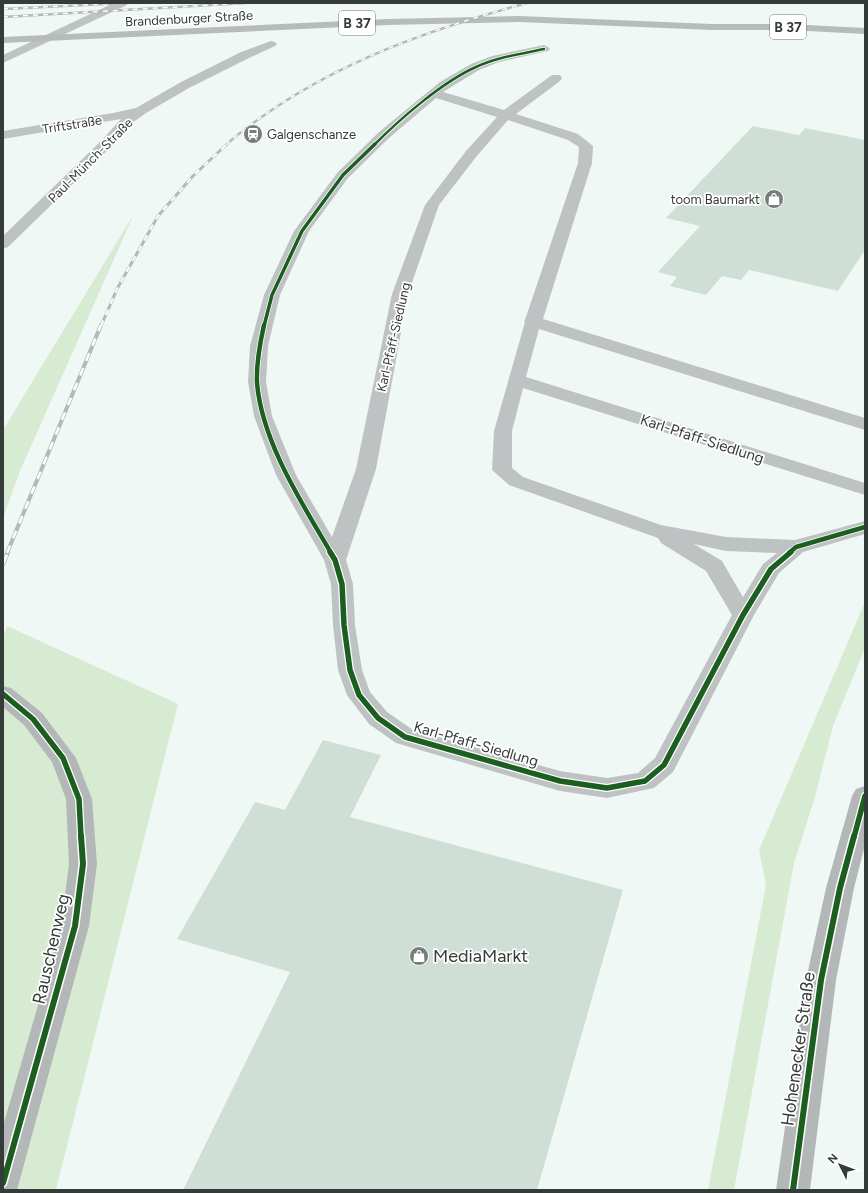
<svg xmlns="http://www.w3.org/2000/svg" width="868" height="1193" font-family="Figtree,sans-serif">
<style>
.green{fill:#d7ead2}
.building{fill:#cfdfd5}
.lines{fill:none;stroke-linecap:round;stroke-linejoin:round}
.street{fill:#bfc2c2;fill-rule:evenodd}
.secondary{fill:#b4b7b7;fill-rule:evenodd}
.primary{fill:#b7bcba;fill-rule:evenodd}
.rail-far3-casing{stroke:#b4b8b6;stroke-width:2.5}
.rail-far2-casing{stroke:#b4b8b6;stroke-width:3}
.rail-far1-casing{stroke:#b4b8b6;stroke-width:4}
.rail-casing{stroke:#b4b8b6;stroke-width:4.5}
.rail-far3{stroke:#fff;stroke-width:1.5;stroke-dasharray:5;stroke-linecap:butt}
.rail-far2{stroke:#fff;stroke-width:2;stroke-dasharray:6;stroke-linecap:butt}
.rail-far1{stroke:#fff;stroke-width:2.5;stroke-dasharray:8;stroke-linecap:butt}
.rail{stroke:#fff;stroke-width:3;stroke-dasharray:10;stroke-linecap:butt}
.cycleway-far4-casing{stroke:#fff;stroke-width:4}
.cycleway-far3-casing{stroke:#fff;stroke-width:5}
.cycleway-far2-casing{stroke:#fff;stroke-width:6}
.cycleway-far1-casing{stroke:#fff;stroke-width:8}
.cycleway-casing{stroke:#fff;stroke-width:9}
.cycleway-far4{stroke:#1b5e20;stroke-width:2.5}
.cycleway-far3{stroke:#1b5e20;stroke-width:3.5}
.cycleway-far2{stroke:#1b5e20;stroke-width:4.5}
.cycleway-far1{stroke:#1b5e20;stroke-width:5.5}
.cycleway{stroke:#1b5e20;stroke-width:6}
.labels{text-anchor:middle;stroke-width:3.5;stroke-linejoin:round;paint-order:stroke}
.far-street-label{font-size:13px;fill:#353b39;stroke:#fff}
.far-poi-label{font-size:13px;fill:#353b39;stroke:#fff;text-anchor:start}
.shield{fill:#fff;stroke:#727674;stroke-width:1}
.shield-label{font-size:14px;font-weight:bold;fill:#353b39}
.street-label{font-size:15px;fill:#353b39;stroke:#fff}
.near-street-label{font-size:18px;fill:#353b39;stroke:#fff}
.near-poi-label{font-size:18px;fill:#353b39;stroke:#fff;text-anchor:start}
</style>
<rect width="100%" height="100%" fill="#f0f8f5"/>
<g class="green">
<polygon points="134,214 20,471 3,518 3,430"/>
<polygon points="865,602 865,648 833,726 815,797 794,863 734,1190 708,1190 766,885 759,850"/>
<polygon points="7,626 178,704 56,1190 3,1190 3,637"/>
</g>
<g class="building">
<polygon points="753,126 799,135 805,128 865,140 865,250 838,291 749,270 741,280 722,276 706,295 670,286 677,277 658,272 700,226 666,218"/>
<polygon points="323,740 381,755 350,817 623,890 537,1190 183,1190 290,972 177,939 255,802 285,810"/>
</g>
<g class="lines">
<g class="street">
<polygon points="114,3 128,3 127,5 3,63 3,55"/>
<polygon points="271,41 275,42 277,44 275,46 249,58 189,88 146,113 132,123 112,146 8,247 3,249 3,236 102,140 121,119 3,139 3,131 113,113 136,108 181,82 241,52"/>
<path d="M 544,45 L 548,47 L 550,49 L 548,51 L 499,62 L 479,70 L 443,92 L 504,110 L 552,75 L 560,75 L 562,78 L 560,81 L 516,114 L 578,134 L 593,146 L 592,163 L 543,319 L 865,418 L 865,430 L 539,329 L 526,377 L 865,483 L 865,495 L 523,388 L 512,431 L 512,468 L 523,477 L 661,525 L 726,537 L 795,540 L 865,521 L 865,534 L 803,552 L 779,573 L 754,615 L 673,772 L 654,788 L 607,798 L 560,791 L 396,743 L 369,724 L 347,695 L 338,670 L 333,625 L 331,584 L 324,560 L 276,475 L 254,416 L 248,382 L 250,346 L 264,295 L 294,231 L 338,172 L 379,132 L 440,82 L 471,64 L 492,56 ZM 436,98 L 497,117 L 466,151 L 425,205 L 392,294 L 356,469 L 332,537 L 296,475 L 272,416 L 266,382 L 268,346 L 280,295 L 309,231 L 348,178 L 389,138 ZM 508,120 L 568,140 L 579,147 L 578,163 L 526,317 L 524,321 L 525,322 L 494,431 L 492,470 L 509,485 L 658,538 L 661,543 L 706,571 L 732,615 L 655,758 L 638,773 L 607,778 L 560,771 L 413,730 L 387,712 L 370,692 L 362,670 L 355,625 L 353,584 L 346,560 L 376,469 L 408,294 L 439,205 L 476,157 ZM 694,544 L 726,551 L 777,553 L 763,564 L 743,597 L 722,561 Z"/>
</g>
<g class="secondary">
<polygon points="3,686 11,688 42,713 76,758 92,799 97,864 89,926 17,1190 3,1190 3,1126 61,926 69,864 66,799 52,762 24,725 3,707"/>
<polygon points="865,786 865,845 854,888 836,980 810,1190 776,1190 806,980 826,888 852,796 856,789"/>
</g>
<polygon class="primary" points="519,16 712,24 788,24 865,28 865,34 788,30 712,30 519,22 388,25 3,43 3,37 388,19"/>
<defs>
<g id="rail-far3">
<polyline points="3,9 125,3"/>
<polyline points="3,17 246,3"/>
<path d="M 226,145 C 243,129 264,115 284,102 C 359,54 442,26 527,3"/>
</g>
<polyline id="rail-far2" points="101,326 117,289 158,216 193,176 227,144"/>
<polyline id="rail-far1" points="7,553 101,325"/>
<polyline id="rail" points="3,564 8,552"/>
</defs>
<use href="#rail-far3" class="rail-far3-casing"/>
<use href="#rail-far2" class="rail-far2-casing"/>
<use href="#rail-far1" class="rail-far1-casing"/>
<use href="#rail" class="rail-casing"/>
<use href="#rail-far3" class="rail-far3"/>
<use href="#rail-far2" class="rail-far2"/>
<use href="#rail-far1" class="rail-far1"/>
<use href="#rail" class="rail"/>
<defs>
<path id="cycleway-far4" d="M 374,145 C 400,119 442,82 476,67 C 497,57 521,54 544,49"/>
<polyline id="cycleway-far3" points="264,326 272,295 302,231 343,175 375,144"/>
<g id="cycleway-far2">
<path d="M 264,325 C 260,343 256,363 257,383 C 262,442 302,503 331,553"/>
<polyline points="789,553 796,547 865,527"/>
</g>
<g id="cycleway-far1">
<polyline points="330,552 335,560 342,584 344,625 350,670 359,695 378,718 405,737 560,781 607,788 645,781 664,765 743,615 771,569 791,552"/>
<polyline points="3,694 33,719 63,758 79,799 81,837"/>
<polyline points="854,837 865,796"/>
</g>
<g id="cycleway">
<polyline points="3,1183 75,926 83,864 81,836"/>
<polyline points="793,1190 821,980 840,888 854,836"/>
</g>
</defs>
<use href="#cycleway-far4" class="cycleway-far4-casing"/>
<use href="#cycleway-far3" class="cycleway-far3-casing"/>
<use href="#cycleway-far2" class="cycleway-far2-casing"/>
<use href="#cycleway-far1" class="cycleway-far1-casing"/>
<use href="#cycleway" class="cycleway-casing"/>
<use href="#cycleway-far4" class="cycleway-far4"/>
<use href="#cycleway-far3" class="cycleway-far3"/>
<use href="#cycleway-far2" class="cycleway-far2"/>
<use href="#cycleway-far1" class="cycleway-far1"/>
<use href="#cycleway" class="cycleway"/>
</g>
<defs>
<symbol id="station-disc" viewBox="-11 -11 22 22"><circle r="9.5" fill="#767d7b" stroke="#fff"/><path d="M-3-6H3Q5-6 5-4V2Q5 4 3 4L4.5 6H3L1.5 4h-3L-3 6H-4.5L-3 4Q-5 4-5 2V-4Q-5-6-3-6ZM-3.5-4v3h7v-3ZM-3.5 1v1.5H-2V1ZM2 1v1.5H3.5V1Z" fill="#fff"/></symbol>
<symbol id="shop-disc" viewBox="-11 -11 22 22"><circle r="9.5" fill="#767d7b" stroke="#fff"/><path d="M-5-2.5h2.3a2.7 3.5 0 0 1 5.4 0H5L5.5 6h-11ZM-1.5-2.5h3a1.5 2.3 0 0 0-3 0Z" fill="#fff"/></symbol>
</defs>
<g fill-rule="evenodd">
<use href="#station-disc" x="242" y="123" width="22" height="22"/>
<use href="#shop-disc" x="763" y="188" width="22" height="22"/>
<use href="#shop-disc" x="408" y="945" width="22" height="22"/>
</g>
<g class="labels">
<g class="far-street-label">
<text transform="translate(189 18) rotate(-3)" y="5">Brandenburger Straße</text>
<text transform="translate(72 124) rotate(-9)" y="5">Triftstraße</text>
<text transform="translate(90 160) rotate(-45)" y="5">Paul-Münch-Straße</text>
<text transform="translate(393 337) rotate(-77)" y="5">Karl-Pfaff-Siedlung</text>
</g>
<g class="far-poi-label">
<text x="267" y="139">Galgenschanze</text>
<text x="760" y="204" text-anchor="end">toom Baumarkt</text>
</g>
<g class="shield">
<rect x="339" y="11" width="36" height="24" rx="3"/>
<rect x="770" y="15" width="36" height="24" rx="3"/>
</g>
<g class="shield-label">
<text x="357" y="28">B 37</text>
<text x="788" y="32">B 37</text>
</g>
<g class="street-label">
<text transform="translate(702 439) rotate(18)" y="5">Karl-Pfaff-Siedlung</text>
<text transform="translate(476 744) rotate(16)" y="5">Karl-Pfaff-Siedlung</text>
</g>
<g class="near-street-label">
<text transform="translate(51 949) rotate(-77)" y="6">Rauschenweg</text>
<text transform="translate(798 1049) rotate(-82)" y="6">Hohenecker Straße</text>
</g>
<g class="near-poi-label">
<text x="433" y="962">MediaMarkt</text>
</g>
</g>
<rect width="868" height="1193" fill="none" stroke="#353b39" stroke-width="8"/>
<g transform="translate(840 1165) rotate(312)" stroke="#ffffff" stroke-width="3" paint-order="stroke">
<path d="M0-3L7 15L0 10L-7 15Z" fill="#353b39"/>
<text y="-6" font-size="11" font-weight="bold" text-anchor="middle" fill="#353b39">N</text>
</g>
</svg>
